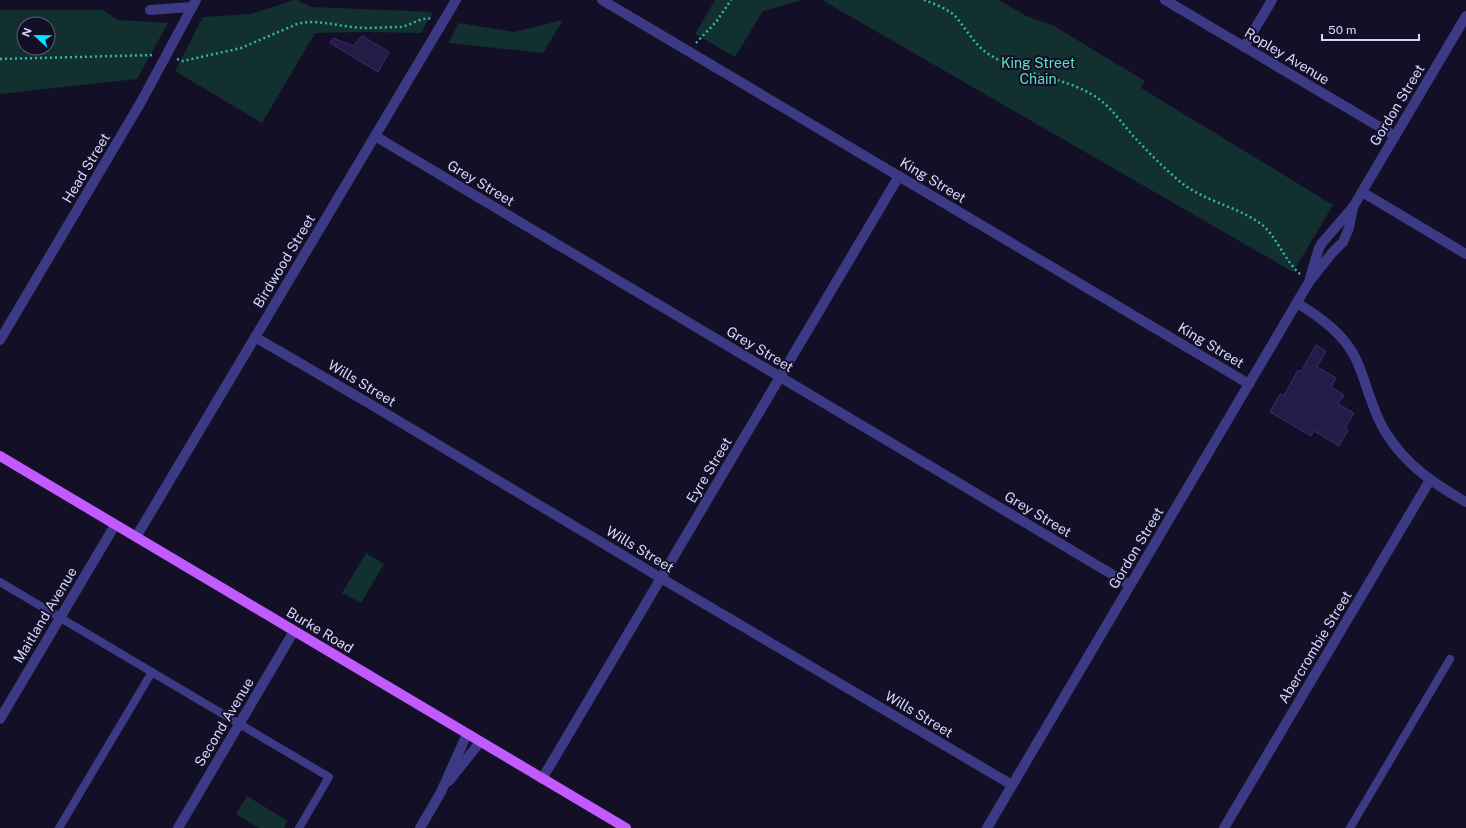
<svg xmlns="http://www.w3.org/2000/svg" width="1466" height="828" font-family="'Public Sans',sans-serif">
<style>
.green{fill:#12302f;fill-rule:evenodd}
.building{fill:#241b47;stroke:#3b2d73}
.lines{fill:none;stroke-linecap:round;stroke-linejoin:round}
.path{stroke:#2fb8b0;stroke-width:2.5;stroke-dasharray:2 3;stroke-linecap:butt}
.service{stroke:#3d3a85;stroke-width:8}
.pedestrian{stroke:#3d3a85;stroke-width:10}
.minor{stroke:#3d3a85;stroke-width:10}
.tertiary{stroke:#3d3a85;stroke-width:10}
.primary{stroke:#c25bff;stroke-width:10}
.labels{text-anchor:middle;stroke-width:4;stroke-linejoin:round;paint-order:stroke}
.street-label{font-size:14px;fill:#d9d4ff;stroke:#130f26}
.park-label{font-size:14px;fill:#5fe0c0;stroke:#130f26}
</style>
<rect width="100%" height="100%" fill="#130f26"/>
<g class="green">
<polygon points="294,0 297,0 311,7 433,12 421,33 365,32 315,33 262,123 175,71 203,17 251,14"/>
<polygon points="715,0 802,0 763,11 735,57 695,34"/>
<polygon points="822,0 999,0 1026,16 1054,26 1145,81 1141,88 1333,205 1293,272"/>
<path d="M 0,10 L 103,10 L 118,20 L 168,23 L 137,79 L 0,94 ZM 24,24 L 48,24 L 48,48 L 24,48 Z"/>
<polygon points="563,20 543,53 448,43 459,23 514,32"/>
<polygon points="366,553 384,564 361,603 342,593"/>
<polygon points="247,796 288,821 284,828 259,828 236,814"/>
</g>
<g class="building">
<polygon points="362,36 389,52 378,72 330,43 333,38 353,46"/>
<polygon points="1316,345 1326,351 1317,367 1336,378 1331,387 1344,395 1338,404 1354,413 1345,428 1348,430 1339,446 1314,431 1311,436 1270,412 1280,394 1284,396 1298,370 1301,372"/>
</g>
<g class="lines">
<g class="path">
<path d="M 924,0 C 935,4 948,9 956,17 C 967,30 975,46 990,55 C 1023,76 1064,76 1096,97 C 1113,108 1124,127 1138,141 C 1150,154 1163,167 1177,179 C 1201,201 1235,205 1261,224 C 1276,235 1284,260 1300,274"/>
<polyline points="696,43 716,22 731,0"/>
<polyline points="0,59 155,55"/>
<path d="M 177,59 L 183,61 L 241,48 L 297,24 C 315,19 333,25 352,27 C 368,29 385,27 401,27 C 412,25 422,16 433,19"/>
</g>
<g class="service">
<polyline points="0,582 329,777 299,828"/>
<polyline points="59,828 152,672"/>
<polyline points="1350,828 1450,659"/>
</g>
<polyline class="pedestrian" points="255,337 365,401"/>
<g class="minor">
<polyline points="602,0 1249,384"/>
<polyline points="1165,0 1395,136"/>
<polyline points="150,10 192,7"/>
<polyline points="1244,47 1272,0"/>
<polyline points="375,136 1130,585"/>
<polyline points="1362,192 1466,254"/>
<path d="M 1297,303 C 1320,317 1344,334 1356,359 C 1367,383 1371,409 1386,433 C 1406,465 1434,484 1466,502"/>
<polyline points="0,340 141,102 196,0"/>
<polyline points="365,401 676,587 1012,785"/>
<polyline points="136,537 456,0"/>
<polyline points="0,719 115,525"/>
<polyline points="542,779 899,176"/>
<polyline points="449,781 480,742"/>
<polyline points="178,828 294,631"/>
<polyline points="420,828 441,792 467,734"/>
<polyline points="1224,828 1430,480"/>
</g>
<g class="tertiary">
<polyline points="1310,278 1319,248 1322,243 1353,207 1466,16"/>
<polyline points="987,828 1309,282 1332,253 1343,242 1349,228 1353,207"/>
</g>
<polyline class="primary" points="0,456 626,828"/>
</g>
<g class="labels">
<g class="street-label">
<text transform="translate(1287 56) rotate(31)" y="5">Ropley Avenue</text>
<text transform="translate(1397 105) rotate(-59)" y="5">Gordon Street</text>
<text transform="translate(86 168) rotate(-59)" y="5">Head Street</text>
<text transform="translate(933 180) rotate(31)" y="5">King Street</text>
<text transform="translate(481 183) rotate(31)" y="5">Grey Street</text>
<text transform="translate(284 261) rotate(-59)" y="5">Birdwood Street</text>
<text transform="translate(1211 345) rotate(31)" y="5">King Street</text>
<text transform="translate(760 349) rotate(31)" y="5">Grey Street</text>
<text transform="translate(362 383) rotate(31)" y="5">Wills Street</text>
<text transform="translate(709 470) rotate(-59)" y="5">Eyre Street</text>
<text transform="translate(1038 514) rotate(31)" y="5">Grey Street</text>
<text transform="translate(1136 548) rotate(-59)" y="5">Gordon Street</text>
<text transform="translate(640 549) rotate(31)" y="5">Wills Street</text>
<text transform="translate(45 615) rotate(-59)" y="5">Maitland Avenue</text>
<text transform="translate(320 630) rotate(31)" y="5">Burke Road</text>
<text transform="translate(1315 647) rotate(-59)" y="5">Abercrombie Street</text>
<text transform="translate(919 714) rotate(31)" y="5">Wills Street</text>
<text transform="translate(224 722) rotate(-59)" y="5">Second Avenue</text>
</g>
<g class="park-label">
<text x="1038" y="68">King Street<tspan x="1038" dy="16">Chain</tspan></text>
</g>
</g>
<g transform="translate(36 36) rotate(292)"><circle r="19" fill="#130f26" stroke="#625e7d"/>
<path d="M0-3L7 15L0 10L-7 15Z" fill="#00e5ff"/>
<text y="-6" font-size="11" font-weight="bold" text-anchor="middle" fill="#d9d4ff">N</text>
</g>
<path d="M1322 34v6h97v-6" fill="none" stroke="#d9d4ff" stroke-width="2"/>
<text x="1328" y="34" font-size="12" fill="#d9d4ff" stroke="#130f26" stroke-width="3" paint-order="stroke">50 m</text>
</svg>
